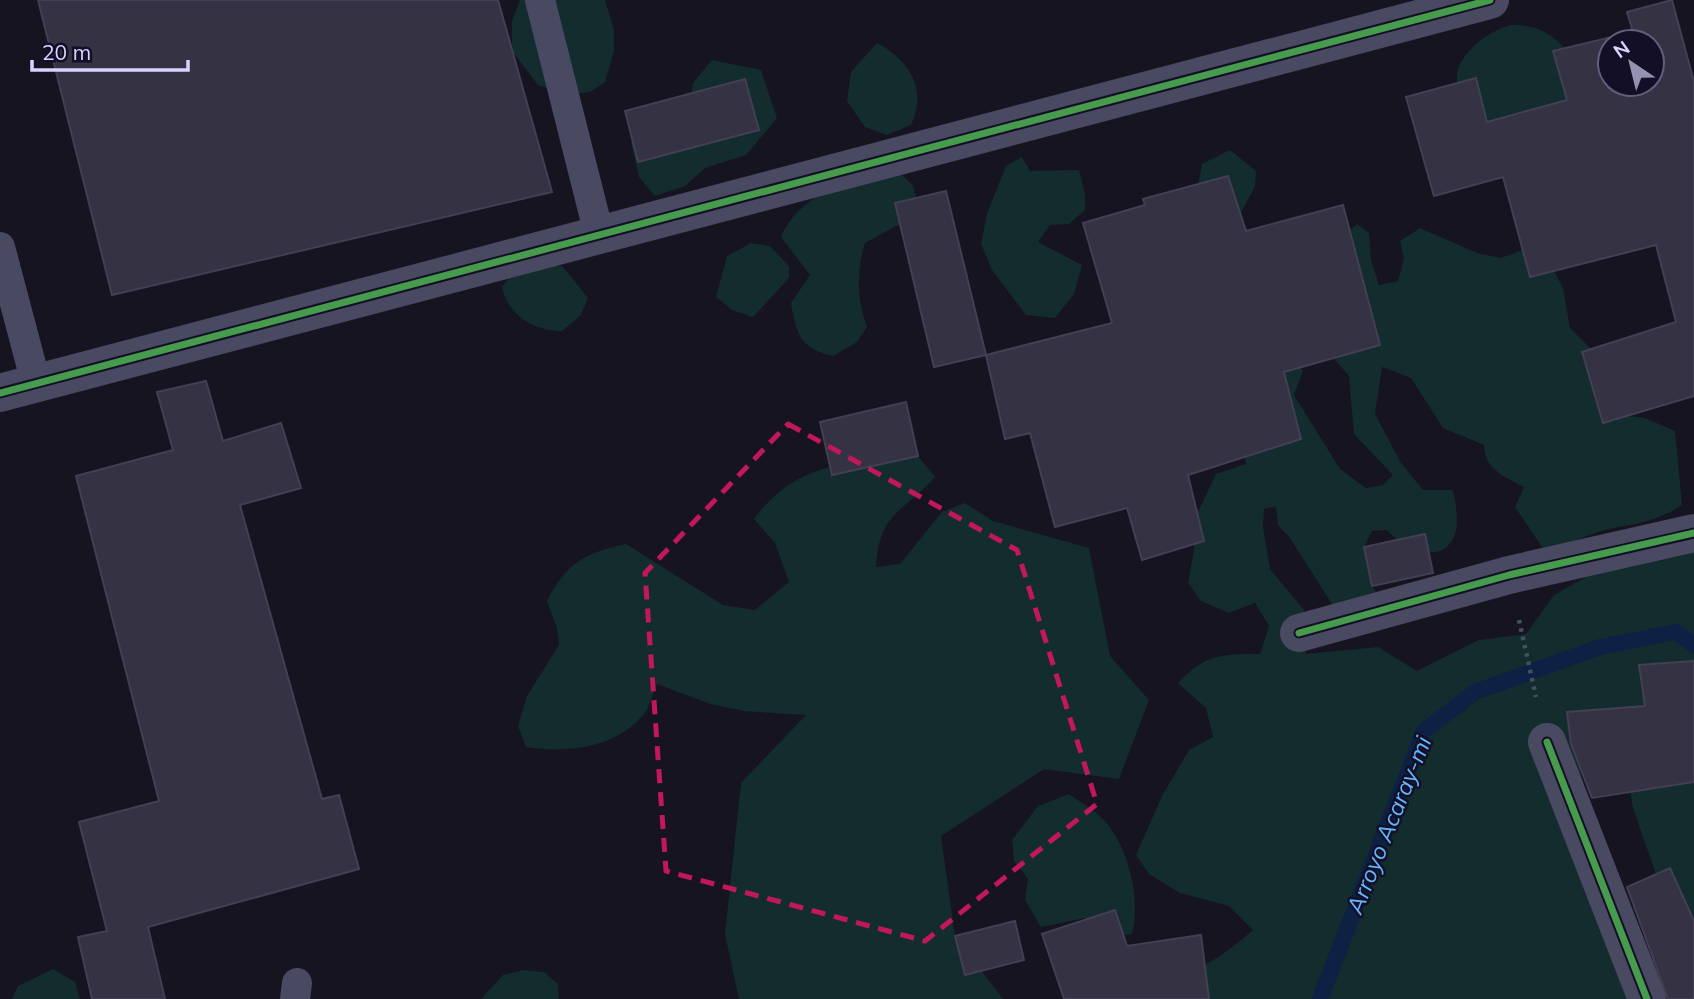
<svg xmlns="http://www.w3.org/2000/svg" width="1694" height="999" font-family="Mulish,sans-serif">
<style>
.green{fill:#132c2d}
.lines{fill:none;stroke-linecap:round;stroke-linejoin:round}
.stream{stroke:#0d2144;stroke-width:16}
.building{fill:#343243;stroke:#433f54;stroke-width:2;fill-rule:evenodd}
.path{stroke:#44505f;stroke-width:4.5;stroke-dasharray:3.5 5;stroke-linecap:butt}
.lane{stroke:#4a4962;stroke-width:30}
.street{stroke:#4a4962;stroke-width:38}
.cycleway-casing{stroke:#130f26;stroke-width:11}
.cycleway{stroke:#469c4c;stroke-width:7}
.marked{fill:none;stroke:#c2185b;stroke-width:5;stroke-dasharray:14 9;stroke-linejoin:round}
.labels{text-anchor:middle;stroke-width:5;stroke-linejoin:round;paint-order:stroke}
.water-label{font-size:23px;font-style:italic;fill:#62b6ff;stroke:#130f26}
</style>
<rect width="100%" height="100%" fill="#161421"/>
<g class="green">
<polygon points="520,0 605,0 614,30 614,51 605,82 590,92 568,95 538,85 512,51 512,21"/>
<path d="M 1511,25 C 1538,25 1554,34 1570,55 L 1573,107 L 1499,140 C 1487,125 1468,109 1460,92 C 1445,62 1486,31 1511,25 Z"/>
<path d="M 877,43 C 909,60 928,89 911,125 L 887,135 L 865,127 L 847,101 L 851,72 Z"/>
<polygon points="712,60 761,70 777,118 746,155 705,168 685,186 655,196 639,177 631,142 650,120 691,96 693,83"/>
<polygon points="1230,150 1256,171 1255,186 1242,211 1218,217 1198,186 1202,164"/>
<polygon points="1022,157 1030,171 1079,170 1085,194 1085,210 1069,224 1050,225 1038,242 1082,265 1074,294 1055,318 1026,315 992,270 981,244 987,213 1006,166"/>
<path d="M 893,165 L 913,186 L 918,205 L 902,223 L 865,243 C 856,272 857,299 867,327 L 857,342 L 833,356 C 800,349 796,333 791,303 L 810,275 L 781,237 C 800,192 851,181 893,165 Z"/>
<path d="M 1357,224 L 1369,233 L 1371,260 L 1379,285 L 1398,281 L 1404,259 L 1400,241 L 1420,228 L 1477,253 L 1501,258 L 1534,246 L 1550,263 L 1563,288 L 1570,328 L 1591,349 L 1606,413 L 1645,418 L 1675,431 L 1682,505 C 1660,520 1640,523 1614,528 C 1591,532 1568,545 1546,553 L 1515,507 L 1524,487 C 1505,477 1484,469 1484,445 L 1443,428 L 1411,378 L 1382,367 L 1375,414 L 1401,463 L 1423,490 L 1453,490 C 1457,509 1464,546 1436,552 C 1428,553 1417,552 1409,552 L 1387,530 L 1372,531 L 1364,547 L 1372,586 L 1379,595 L 1337,612 L 1290,538 L 1278,525 L 1276,506 L 1264,509 L 1263,527 L 1270,569 L 1304,610 L 1306,654 L 1378,647 L 1417,671 L 1479,640 L 1526,634 L 1554,595 L 1694,516 L 1694,948 L 1668,909 L 1633,808 L 1619,727 L 1580,765 L 1597,872 L 1639,962 L 1681,999 L 1115,999 C 1172,983 1208,970 1253,930 L 1229,906 L 1180,893 L 1149,874 L 1136,855 L 1162,796 L 1189,750 L 1213,737 L 1206,708 L 1178,683 C 1205,654 1222,654 1260,654 L 1269,626 L 1255,603 L 1229,613 L 1201,601 L 1188,583 L 1194,550 L 1195,518 L 1216,474 L 1246,464 L 1244,453 L 1291,354 L 1303,371 L 1294,395 L 1340,469 L 1366,488 L 1383,485 L 1393,475 L 1354,434 L 1349,376 L 1312,333 L 1337,241 Z"/>
<polygon points="751,243 770,246 789,266 789,278 753,317 732,310 716,297 727,256"/>
<path d="M 543,259 L 563,267 L 588,298 L 581,315 L 562,331 C 533,331 508,315 502,287 L 517,268 Z"/>
<path d="M 917,455 L 935,477 C 903,513 879,512 876,567 L 900,564 L 942,512 L 965,503 L 993,521 L 1089,548 L 1110,656 L 1149,700 L 1119,779 L 1044,769 L 941,836 L 955,936 L 1003,999 L 739,999 L 725,934 L 741,783 L 806,715 L 744,711 L 710,704 L 657,684 C 653,693 650,706 644,714 C 615,749 567,753 526,747 L 518,726 L 527,696 L 559,645 L 557,628 L 547,601 C 566,563 585,553 626,544 L 723,605 L 755,610 L 789,582 L 775,543 L 754,519 C 796,461 851,462 917,455 Z"/>
<path d="M 1069,794 C 1080,802 1094,810 1104,820 C 1129,847 1141,900 1132,934 L 1083,941 L 1085,918 L 1041,927 L 1025,900 L 1028,879 L 1014,861 L 1012,840 L 1038,806 Z"/>
<polygon points="53,969 75,982 80,999 12,999 18,986"/>
<polygon points="523,970 544,972 558,984 559,999 481,999 503,975"/>
</g>
<g class="lines">
<polyline class="stream" points="1320,999 1424,731 1475,692 1600,647 1676,632 1694,645"/>
</g>
<g class="building">
<polygon points="38,0 498,0 552,192 112,295"/>
<path d="M 1672,0 L 1694,82 L 1694,396 L 1603,423 L 1582,352 L 1676,322 L 1656,245 L 1530,277 L 1503,177 L 1434,196 L 1406,97 L 1476,78 L 1487,122 L 1567,100 L 1553,51 L 1633,32 L 1627,12 ZM 1610,42 L 1652,42 L 1652,84 L 1610,84 Z"/>
<polygon points="745,79 759,130 638,162 625,111"/>
<polygon points="1228,176 1246,231 1343,205 1380,345 1284,372 1301,439 1188,475 1204,541 1142,560 1127,508 1055,527 1030,433 1005,439 986,355 1112,323 1083,223 1145,205 1143,199"/>
<polygon points="946,191 986,355 934,367 895,203"/>
<polygon points="206,381 223,441 281,423 301,488 240,505 322,799 339,795 359,869 148,927 165,999 92,999 78,937 107,931 79,822 159,801 76,476 173,450 157,392"/>
<polygon points="906,402 918,456 832,475 820,422"/>
<polygon points="1425,534 1433,573 1372,586 1364,547"/>
<polygon points="1694,661 1694,782 1592,798 1571,744 1567,712 1645,706 1639,665"/>
<polygon points="1670,868 1694,921 1694,999 1668,999 1627,887"/>
<polygon points="1115,910 1127,946 1201,935 1209,999 1064,999 1042,934"/>
<polygon points="1015,921 1024,960 965,975 955,936"/>
</g>
<g class="lines">
<polyline class="path" points="1519,620 1536,697"/>
<g class="lane">
<polyline points="540,0 599,234"/>
<polyline points="0,247 36,383"/>
<polyline points="295,999 297,983"/>
</g>
<g class="street">
<polyline points="0,393 1490,0"/>
<polyline points="1299,633 1509,575 1694,533"/>
<polyline points="1547,742 1647,999"/>
</g>
<defs>
<g id="cycleway">
<polyline points="0,393 1490,0"/>
<polyline points="1299,633 1509,575 1694,533"/>
<polyline points="1547,742 1647,999"/>
</g>
</defs>
<use href="#cycleway" class="cycleway-casing"/>
<use href="#cycleway" class="cycleway"/>
</g>
<path class="marked" d="M 788,424 L 1017,550 L 1097,804 L 925,941 L 666,871 L 645,573 Z"/>
<g class="labels">
<g class="water-label">
<text transform="translate(1389 825) rotate(-68)" y="8">Arroyo Acaray-mi</text>
</g>
</g>
<g transform="translate(1631 63) rotate(325)"><circle r="33" fill="#130f26" stroke="#625e7d" stroke-width="2"/>
<path d="M0-5L12 26L0 18L-12 26Z" fill="#9591b1"/>
<text y="-10" font-size="19" font-weight="bold" text-anchor="middle" fill="#d9d4ff">N</text>
</g>
<path d="M32 60v10h156v-10" fill="none" stroke="#d9d4ff" stroke-width="3.5"/>
<text x="42" y="60" font-size="21" fill="#d9d4ff" stroke="#130f26" stroke-width="5" paint-order="stroke">20 m</text>
</svg>
